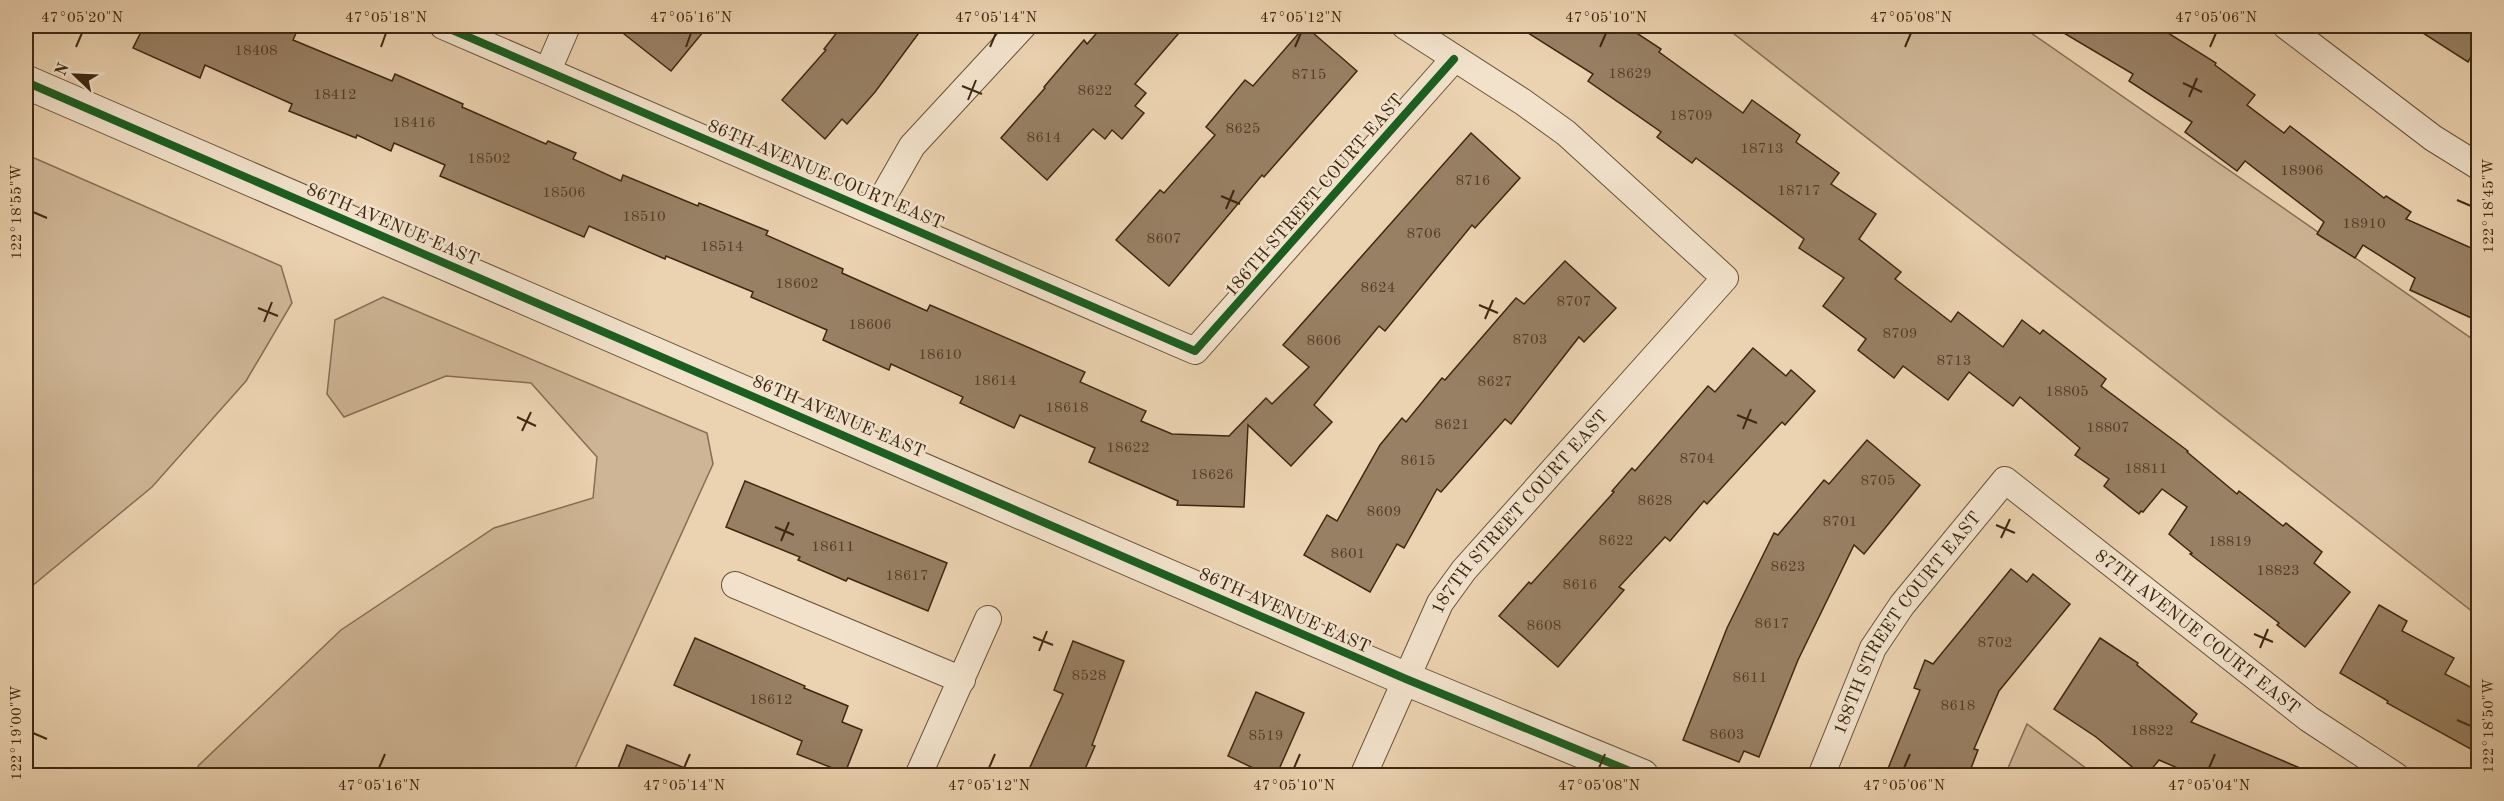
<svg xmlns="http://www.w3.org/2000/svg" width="2504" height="801" font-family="'Old Standard TT',serif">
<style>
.green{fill:#ceb595;stroke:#866e53;stroke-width:1.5}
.building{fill:#988064;stroke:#3e2811;stroke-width:1.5}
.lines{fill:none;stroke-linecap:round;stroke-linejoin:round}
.minor-casing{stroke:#695239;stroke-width:28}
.tertiary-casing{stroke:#695239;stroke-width:35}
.minor{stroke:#f2e2cc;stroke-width:26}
.tertiary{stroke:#f2e2cc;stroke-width:33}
.cycleway-casing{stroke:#f2e2cc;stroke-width:11}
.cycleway{stroke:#1b5e20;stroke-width:8}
.ticks{fill:none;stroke:#3e2811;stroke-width:2}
.labels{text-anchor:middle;stroke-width:5;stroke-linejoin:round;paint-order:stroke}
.number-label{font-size:15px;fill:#543e26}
.street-label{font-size:18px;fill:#3e2811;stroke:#f2e2cc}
.neatline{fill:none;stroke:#3e2811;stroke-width:2}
.ticks-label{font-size:15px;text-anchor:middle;fill:#3e2811}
</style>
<rect width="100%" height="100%" fill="#ebd2b0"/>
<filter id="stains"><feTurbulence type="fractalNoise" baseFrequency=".00333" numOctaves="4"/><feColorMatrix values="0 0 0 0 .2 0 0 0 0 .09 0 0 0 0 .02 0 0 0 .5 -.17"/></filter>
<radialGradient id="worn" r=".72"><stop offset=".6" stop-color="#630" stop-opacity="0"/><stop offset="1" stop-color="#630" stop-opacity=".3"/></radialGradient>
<g class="green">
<polygon points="1724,26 2021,26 2478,343 2478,616"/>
<polygon points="26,156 32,157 281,266 292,303 246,381 152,487 26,591"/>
<polygon points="383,297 707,433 713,464 572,775 193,775 199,765 341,630 494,528 593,498 597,457 531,383 446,376 344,417 327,394 335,320"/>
<polygon points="2027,724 2095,775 2005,775"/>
</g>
<g class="building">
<polygon points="144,26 284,26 297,31 293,40 392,81 395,74 463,104 462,107 546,144 548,141 576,153 573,159 621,181 623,175 698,206 699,203 768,231 766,235 843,269 842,273 927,311 930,305 1085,372 1080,382 1146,411 1141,421 1172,434 1229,436 1266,398 1272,404 1309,367 1283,345 1471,133 1520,178 1475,228 1472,225 1385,331 1379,326 1314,405 1332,422 1291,466 1248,425 1244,507 1177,505 1178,501 1089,462 1095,448 1020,415 1014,428 960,403 963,397 891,364 889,370 823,340 827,330 751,297 753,292 666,256 665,259 589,226 584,237 440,176 445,165 394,143 391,151 357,135 356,138 289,111 292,104 205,65 200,78 133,48"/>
<polygon points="614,26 708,26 671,71"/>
<polygon points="842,26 924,26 875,92 847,124 842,119 825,139 782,100 826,50 824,49"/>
<polygon points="1103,26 1185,26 1135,84 1146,93 1135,106 1144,113 1122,139 1112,130 1105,139 1093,129 1047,180 1001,138 1045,88 1044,87 1084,40 1087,44"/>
<polygon points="1305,26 1357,71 1264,177 1262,175 1169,286 1116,240 1160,190 1164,193 1215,135 1206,127 1245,80 1253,86"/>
<polygon points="1517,26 1626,26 1661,49 1659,52 1743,113 1752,100 1800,135 1796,142 1839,173 1831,184 1876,214 1859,239 1901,272 1895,279 1951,322 1958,312 2003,347 2022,320 2040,334 2043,330 2106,379 2101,386 2188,451 2187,452 2237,494 2239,491 2283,526 2286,523 2322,552 2314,563 2350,592 2305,647 2277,625 2279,623 2190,554 2192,553 2169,534 2187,507 2162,489 2143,512 2141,511 2139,514 2104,486 2109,479 2075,455 2080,448 2020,397 2013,406 1969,372 1948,400 1903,366 1894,378 1858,350 1866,339 1823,306 1844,278 1799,248 1804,239 1696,158 1692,163 1657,137 1661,132 1588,81 1593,74"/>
<polygon points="2052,26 2157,26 2216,63 2215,65 2255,95 2247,105 2284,133 2290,126 2384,198 2386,196 2411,212 2406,219 2478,251 2478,321 2410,290 2415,278 2363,245 2355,258 2317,234 2324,222 2245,161 2237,171 2185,132 2192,122 2129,81 2133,74"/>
<polygon points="2412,26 2478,26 2478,45 2468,62"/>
<polygon points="1565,261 1616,308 1584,342 1579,337 1511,424 1505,419 1441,492 1437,489 1404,548 1397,544 1370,592 1304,555 1327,515 1337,521 1380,445 1402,418 1406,422 1442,378 1445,380 1516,298 1524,304"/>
<polygon points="1753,348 1786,376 1791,370 1815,391 1785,425 1782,422 1707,504 1704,501 1670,541 1665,537 1619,587 1624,590 1558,667 1499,616 1529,582 1531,584 1614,492 1612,491 1632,468 1635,471 1708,386 1715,392"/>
<polygon points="1867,440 1920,485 1864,554 1854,545 1798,660 1759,757 1744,751 1739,762 1683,740 1727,628 1774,533 1778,535 1824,480 1829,484"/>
<polygon points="745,481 947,563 928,611 848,578 846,581 798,560 800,557 726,527"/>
<polygon points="2011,569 2027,582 2033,574 2070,604 1999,691 1974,749 1978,750 1968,776 1885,776 1920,690 1914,688 1925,660 1933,664"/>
<polygon points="2379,605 2407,621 2402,631 2454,658 2445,674 2478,691 2478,753 2387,703 2388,701 2340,673"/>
<polygon points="695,638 805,686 804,688 848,706 842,722 862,730 845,773 797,754 802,741 674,685"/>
<polygon points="2100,638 2138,663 2137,665 2197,714 2191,722 2319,776 2196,776 2159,760 2146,776 2143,776 2096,737 2054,709"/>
<polygon points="1073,641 1124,661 1092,745 1095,746 1082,776 1026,776 1063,694 1054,690"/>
<polygon points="1256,692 1304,713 1276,776 1270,776 1228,756"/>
<polygon points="627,745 700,774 700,776 615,776"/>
</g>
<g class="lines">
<defs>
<g id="minor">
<polyline points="443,26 1195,351 1454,59"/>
<polyline points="2286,26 2433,138 2478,166"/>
<polyline points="548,70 567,26"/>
<polyline points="875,211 912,146 1023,26"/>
<polyline points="735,585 962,680"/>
<polyline points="918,776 988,619"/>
<path id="s1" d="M 1363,776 L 1440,603 L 1464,570 L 1725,278 L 1566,133 L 1523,102 L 1405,26"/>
<path id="s2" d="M 1821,776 L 1873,648 L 1902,605 L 2005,480 L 2309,719 L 2396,776"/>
</g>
<polyline id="tertiary" points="26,82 1406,679 1642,776"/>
</defs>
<use href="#minor" class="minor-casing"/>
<use href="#tertiary" class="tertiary-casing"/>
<use href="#minor" class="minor"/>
<use href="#tertiary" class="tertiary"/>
<defs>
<g id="cycleway">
<polyline points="443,26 1195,351 1454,59"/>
<polyline points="26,82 1406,679 1642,776"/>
</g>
</defs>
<use href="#cycleway" class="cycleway-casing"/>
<use href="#cycleway" class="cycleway"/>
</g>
<path class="ticks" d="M 76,47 L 82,33M 381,47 L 386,33M 686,47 L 691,33M 990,47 L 996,33M 1295,47 L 1301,33M 1600,47 L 1606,33M 1905,47 L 1911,33M 2210,47 L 2216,33M 2183,83 L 2202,92M 962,86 L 982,94M 2189,97 L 2197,78M 968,100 L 976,80M 1221,196 L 1240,204M 2457,200 L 2471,206M 1226,209 L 1234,190M 33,212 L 47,218M 1479,305 L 1498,313M 258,308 L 278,316M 1485,319 L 1493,300M 264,322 L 272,302M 1737,415 L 1757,423M 517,417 L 536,426M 1743,429 L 1751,409M 522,431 L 531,412M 1996,525 L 2015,533M 775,527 L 794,535M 2001,538 L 2010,519M 781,541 L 789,522M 2254,634 L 2273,642M 1033,637 L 1053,645M 2260,648 L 2268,629M 1039,651 L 1047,631M 2457,720 L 2471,726M 33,733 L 47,739M 379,768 L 385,754M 684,768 L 690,754M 989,768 L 995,754M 1294,768 L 1300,754M 1599,768 L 1605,754M 1904,768 L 1910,754M 2209,768 L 2215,754"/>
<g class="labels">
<g class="number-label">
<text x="256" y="55">18408</text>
<text x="1630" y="78">18629</text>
<text x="1309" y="79">8715</text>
<text x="1095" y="95">8622</text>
<text x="335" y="99">18412</text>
<text x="1691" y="120">18709</text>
<text x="414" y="127">18416</text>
<text x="1243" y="133">8625</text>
<text x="1044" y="142">8614</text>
<text x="1762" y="153">18713</text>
<text x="489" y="163">18502</text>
<text x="2302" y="175">18906</text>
<text x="1473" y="185">8716</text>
<text x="1799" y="195">18717</text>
<text x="564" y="197">18506</text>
<text x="644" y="221">18510</text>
<text x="2364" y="228">18910</text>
<text x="1424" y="238">8706</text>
<text x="1164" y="243">8607</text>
<text x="722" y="251">18514</text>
<text x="797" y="288">18602</text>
<text x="1378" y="292">8624</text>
<text x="1574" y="306">8707</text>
<text x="870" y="329">18606</text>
<text x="1900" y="338">8709</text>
<text x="1530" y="344">8703</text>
<text x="1324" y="345">8606</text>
<text x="940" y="359">18610</text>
<text x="1954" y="365">8713</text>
<text x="995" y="385">18614</text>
<text x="1495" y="386">8627</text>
<text x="2067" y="396">18805</text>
<text x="1067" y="412">18618</text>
<text x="1452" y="429">8621</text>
<text x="2108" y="432">18807</text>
<text x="1128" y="452">18622</text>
<text x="1697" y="463">8704</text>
<text x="1418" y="465">8615</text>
<text x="2146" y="473">18811</text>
<text x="1212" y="479">18626</text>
<text x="1878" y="485">8705</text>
<text x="1655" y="505">8628</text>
<text x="1384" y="516">8609</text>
<text x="1840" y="526">8701</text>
<text x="1616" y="545">8622</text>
<text x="2230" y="546">18819</text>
<text x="833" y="551">18611</text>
<text x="1348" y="558">8601</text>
<text x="1788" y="571">8623</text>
<text x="2278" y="575">18823</text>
<text x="907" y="580">18617</text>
<text x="1580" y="589">8616</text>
<text x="1772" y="628">8617</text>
<text x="1544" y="630">8608</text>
<text x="1995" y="647">8702</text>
<text x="1089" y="680">8528</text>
<text x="1750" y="682">8611</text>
<text x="771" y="704">18612</text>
<text x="1958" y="710">8618</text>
<text x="2152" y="735">18822</text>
<text x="1727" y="739">8603</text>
<text x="1266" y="740">8519</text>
</g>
<g class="street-label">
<text transform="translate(826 174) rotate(23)" y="6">86TH AVENUE COURT EAST</text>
<text transform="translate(1314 195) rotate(-49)" y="6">186TH STREET COURT EAST</text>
<text transform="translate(393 224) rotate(23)" y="6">86TH AVENUE EAST</text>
<text transform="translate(839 416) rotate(23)" y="6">86TH AVENUE EAST</text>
<text dy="6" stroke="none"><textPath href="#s1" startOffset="310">187TH STREET COURT EAST</textPath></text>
<text transform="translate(1285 610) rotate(24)" y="6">86TH AVENUE EAST</text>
<text dy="6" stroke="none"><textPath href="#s2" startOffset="177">188TH STREET COURT EAST</textPath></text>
<text dy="6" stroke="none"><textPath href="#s2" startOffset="597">87TH AVENUE COURT EAST</textPath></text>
</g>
</g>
<rect width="2504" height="801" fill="none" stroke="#ebd2b0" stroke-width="66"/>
<g transform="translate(75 75) rotate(293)" stroke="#f2e2cc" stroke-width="4.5" paint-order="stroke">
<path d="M0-4.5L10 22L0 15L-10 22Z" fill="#3e2811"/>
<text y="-9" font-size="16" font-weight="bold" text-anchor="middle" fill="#3e2811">N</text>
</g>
<rect x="33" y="33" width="2438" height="735" class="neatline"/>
<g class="ticks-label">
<text x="82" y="22">47°05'20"N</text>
<text x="386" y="22">47°05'18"N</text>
<text x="691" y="22">47°05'16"N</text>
<text x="996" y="22">47°05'14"N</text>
<text x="1301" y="22">47°05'12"N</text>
<text x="1606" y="22">47°05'10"N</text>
<text x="1911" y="22">47°05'08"N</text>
<text x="2216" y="22">47°05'06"N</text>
<text transform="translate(2488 206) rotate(-90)" y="5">122°18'45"W</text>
<text transform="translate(16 212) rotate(-90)" y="5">122°18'55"W</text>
<text transform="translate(2488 726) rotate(-90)" y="5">122°18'50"W</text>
<text transform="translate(16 733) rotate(-90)" y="5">122°19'00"W</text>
<text x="379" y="790">47°05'16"N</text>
<text x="684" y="790">47°05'14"N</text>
<text x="989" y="790">47°05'12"N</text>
<text x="1294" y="790">47°05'10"N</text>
<text x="1599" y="790">47°05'08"N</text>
<text x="1904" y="790">47°05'06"N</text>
<text x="2209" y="790">47°05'04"N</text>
</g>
<rect width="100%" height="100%" filter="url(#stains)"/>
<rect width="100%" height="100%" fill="url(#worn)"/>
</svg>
